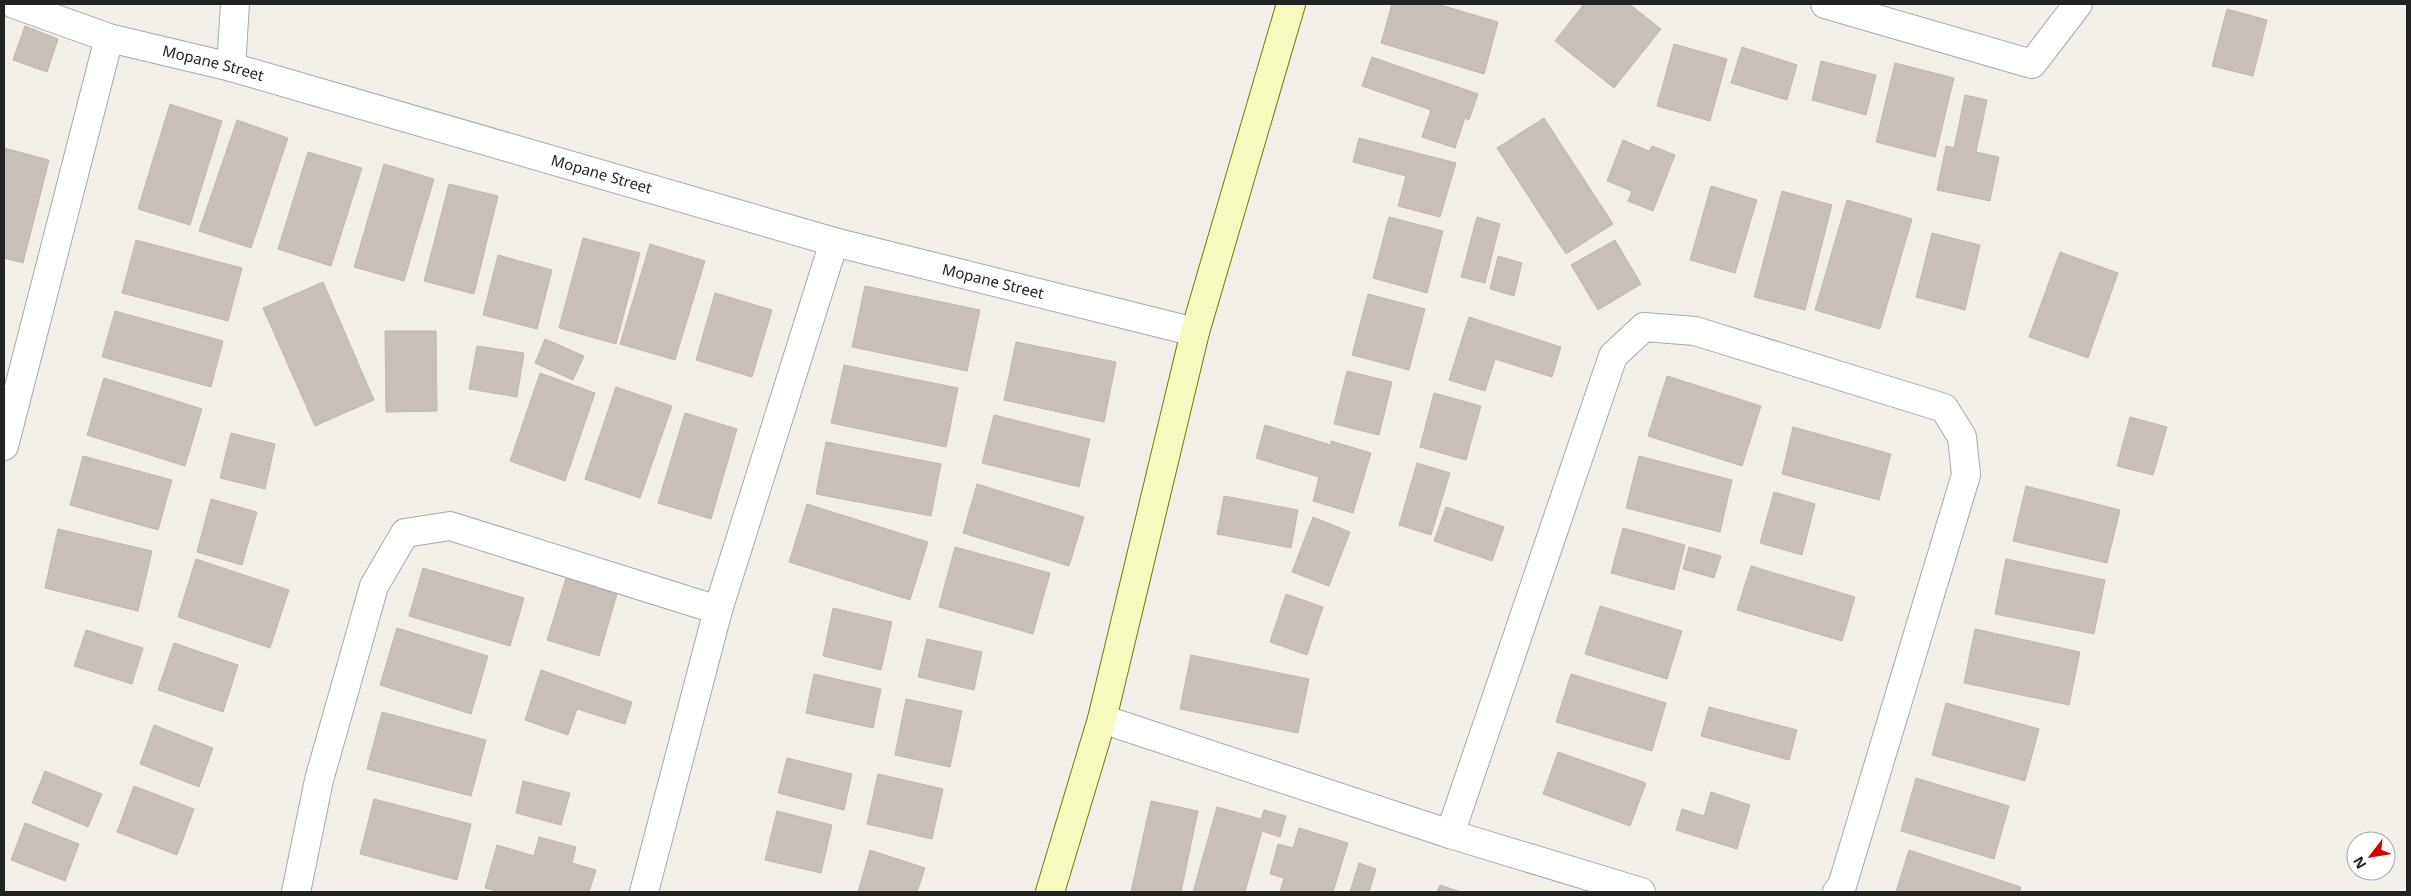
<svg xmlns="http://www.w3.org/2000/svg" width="2411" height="896" font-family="'Noto Sans',sans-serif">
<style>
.building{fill:#c7bfb8;stroke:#c4b6ab}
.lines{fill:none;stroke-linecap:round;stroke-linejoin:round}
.street-casing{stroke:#a9a9a9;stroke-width:30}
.secondary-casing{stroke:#707d05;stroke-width:30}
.street{stroke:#fff;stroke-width:28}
.secondary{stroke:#f7fabf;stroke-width:28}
.labels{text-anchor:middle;stroke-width:4.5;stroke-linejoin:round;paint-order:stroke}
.street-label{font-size:15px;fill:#222;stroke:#fff}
</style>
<rect width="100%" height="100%" fill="#f2efe9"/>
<g class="building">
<polygon points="1392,4 1437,4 1498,22 1484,74 1381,43"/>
<polygon points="1584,4 1629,4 1661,29 1614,88 1555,41"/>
<polygon points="2227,9 2267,20 2253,76 2212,66"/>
<polygon points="25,26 58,39 47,72 13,60"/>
<polygon points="1674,44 1727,59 1710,121 1657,106"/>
<polygon points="1742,47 1797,65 1787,100 1731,83"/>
<polygon points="1372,57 1478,94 1469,120 1465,118 1455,148 1422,137 1431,110 1362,86"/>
<polygon points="1821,61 1876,75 1866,115 1812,100"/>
<polygon points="1895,63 1954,78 1935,157 1876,142"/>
<polygon points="1965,95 1987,100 1976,152 1999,157 1990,201 1937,190 1946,146 1954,148"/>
<polygon points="170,104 222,121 190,225 138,209"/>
<polygon points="1544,118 1613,224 1566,254 1497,148"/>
<polygon points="237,120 288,138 251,248 199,231"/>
<polygon points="1359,138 1456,163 1440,217 1398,206 1406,176 1353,162"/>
<polygon points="1623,140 1649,151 1652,146 1675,155 1653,211 1628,201 1632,191 1607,181"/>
<polygon points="4,148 49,160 23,263 4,258"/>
<polygon points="308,152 362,168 331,266 278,249"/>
<polygon points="384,164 434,179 404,281 354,267"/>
<polygon points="449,184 498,196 474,294 424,281"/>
<polygon points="1711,186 1757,200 1735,273 1690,260"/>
<polygon points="1782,191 1832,205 1805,310 1754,297"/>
<polygon points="1847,200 1912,219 1880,329 1815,310"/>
<polygon points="1389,217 1443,231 1427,293 1373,278"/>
<polygon points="1477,217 1500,224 1485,283 1461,277"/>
<polygon points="1932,233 1980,245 1965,310 1916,297"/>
<polygon points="583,238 640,253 616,344 559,328"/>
<polygon points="136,240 242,268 228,321 122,293"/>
<polygon points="1615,240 1641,284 1598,310 1571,265"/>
<polygon points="650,244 705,261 675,360 620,344"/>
<polygon points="2060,252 2118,273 2088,358 2029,337"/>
<polygon points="498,255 552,270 537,329 483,315"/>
<polygon points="1498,256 1522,263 1514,296 1490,289"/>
<polygon points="323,282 374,400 315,426 263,308"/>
<polygon points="865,286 980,310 967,371 852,347"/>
<polygon points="715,293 772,310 752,377 696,360"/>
<polygon points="1368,294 1425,309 1409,370 1352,355"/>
<polygon points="115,311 223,341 211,387 102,357"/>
<polygon points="1469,317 1561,347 1552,377 1495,359 1485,391 1449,380"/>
<polygon points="385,331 436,331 437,411 386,412"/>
<polygon points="545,339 584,356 573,380 535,363"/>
<polygon points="1016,342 1116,362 1104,422 1004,400"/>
<polygon points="477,346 524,353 517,397 469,389"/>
<polygon points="844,365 958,388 946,447 831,423"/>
<polygon points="1347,371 1392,382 1379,435 1334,424"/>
<polygon points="540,373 595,393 565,481 510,461"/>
<polygon points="1667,376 1761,406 1742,466 1648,436"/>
<polygon points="104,378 202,409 185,466 87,435"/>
<polygon points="616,387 672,406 640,498 585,479"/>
<polygon points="1434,393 1481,406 1466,460 1420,447"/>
<polygon points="685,413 737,429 711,519 658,503"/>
<polygon points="994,415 1090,439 1079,487 982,463"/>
<polygon points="2130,417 2167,427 2153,475 2117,466"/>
<polygon points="1265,425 1331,445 1331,441 1371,453 1353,513 1313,501 1319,477 1256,458"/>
<polygon points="1793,427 1891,454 1879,500 1782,474"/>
<polygon points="231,433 275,444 265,489 220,478"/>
<polygon points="826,442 941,464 931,516 816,494"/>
<polygon points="83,456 172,480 158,530 70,505"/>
<polygon points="1639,456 1732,480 1720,532 1626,508"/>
<polygon points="1417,463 1450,473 1431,535 1399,525"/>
<polygon points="977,484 1084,517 1069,566 963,533"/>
<polygon points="2026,486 2120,510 2107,563 2013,541"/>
<polygon points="1774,492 1815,504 1802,555 1760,543"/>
<polygon points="1224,496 1298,510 1291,548 1217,534"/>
<polygon points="211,499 257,512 242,565 197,552"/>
<polygon points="807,504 928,542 910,600 789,562"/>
<polygon points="1446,507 1504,527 1492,561 1434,541"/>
<polygon points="1313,517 1350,532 1329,586 1292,572"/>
<polygon points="1623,528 1685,545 1674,590 1611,573"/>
<polygon points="58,529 152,551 138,611 45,588"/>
<polygon points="955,547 1050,573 1033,634 939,607"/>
<polygon points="1689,547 1721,556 1714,578 1683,569"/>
<polygon points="196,559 289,590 270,648 178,617"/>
<polygon points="2006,559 2105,580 2094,634 1995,614"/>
<polygon points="1751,566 1855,597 1842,641 1737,610"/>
<polygon points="423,568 524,598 510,646 409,616"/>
<polygon points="566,578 617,594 599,656 547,640"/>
<polygon points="1286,594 1323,607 1307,655 1270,642"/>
<polygon points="1600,606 1682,631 1667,679 1585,654"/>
<polygon points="833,608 892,622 881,670 823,656"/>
<polygon points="397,628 488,656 471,714 380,685"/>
<polygon points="1975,629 2080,652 2069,705 1964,683"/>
<polygon points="86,630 143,648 132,684 74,666"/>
<polygon points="927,639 982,652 974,690 918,677"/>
<polygon points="174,643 238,665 223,712 158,690"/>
<polygon points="1191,655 1309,679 1298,733 1180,709"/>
<polygon points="541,670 632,702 625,724 577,709 568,735 525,720"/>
<polygon points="814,674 881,689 873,728 806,713"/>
<polygon points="1571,674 1666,703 1652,751 1556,722"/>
<polygon points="906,699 962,711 950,767 895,755"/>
<polygon points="1946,703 2039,729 2025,781 1932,755"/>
<polygon points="1709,707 1797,730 1789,760 1701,736"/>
<polygon points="382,712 486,740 471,796 367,769"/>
<polygon points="154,725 213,748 199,787 140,764"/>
<polygon points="1558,752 1646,783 1630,826 1543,794"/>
<polygon points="787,758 852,774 844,810 778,793"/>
<polygon points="45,771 102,794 88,827 32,803"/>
<polygon points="878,774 943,789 932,839 867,824"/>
<polygon points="1916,778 2009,806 1994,859 1901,831"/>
<polygon points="523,781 570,793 561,825 516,813"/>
<polygon points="134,786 194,809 177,855 117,832"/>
<polygon points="1711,792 1750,805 1737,849 1676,830 1682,809 1704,816"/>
<polygon points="374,799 471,824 457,880 360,854"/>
<polygon points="1151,801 1198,811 1181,892 1131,892"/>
<polygon points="1217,807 1261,819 1264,810 1286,816 1280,837 1262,831 1245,892 1193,892"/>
<polygon points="777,811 832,825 821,873 765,860"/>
<polygon points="25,823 79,844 65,881 11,860"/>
<polygon points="1299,828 1348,843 1333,892 1280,892 1284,878 1270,874 1278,844 1293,848"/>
<polygon points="539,837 576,847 572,863 596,870 589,892 501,892 485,888 497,845 534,856"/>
<polygon points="870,850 925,868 917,892 858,892"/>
<polygon points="1909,850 2021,887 2020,892 1896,892"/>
<polygon points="1359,863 1376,869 1369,892 1350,892"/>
<polygon points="1440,885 1461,892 1437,892"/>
</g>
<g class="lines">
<defs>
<g id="street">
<path id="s1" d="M 14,4 L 109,38 L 231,67 L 834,242 L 1195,332"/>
<polyline points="1825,4 2032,64 2078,4"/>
<polyline points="231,67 235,4"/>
<polyline points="4,446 109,38"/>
<polyline points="1102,719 1450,834 1641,892"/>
<polyline points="1450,834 1613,356 1644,327 1695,331 1944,408 1962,437 1966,475 1842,886 1837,892"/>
<polyline points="296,892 319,780 374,586 405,533 450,526 718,610"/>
<polyline points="644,892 718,610 834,242"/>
</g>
<polyline id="secondary" points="1050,892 1102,719 1195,332 1291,4"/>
</defs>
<use href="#street" class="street-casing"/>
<use href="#secondary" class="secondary-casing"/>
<use href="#street" class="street"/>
<use href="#secondary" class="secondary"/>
</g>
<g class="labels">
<g class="street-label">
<text dy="5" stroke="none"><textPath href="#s1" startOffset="208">Mopane Street</textPath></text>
<text dy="5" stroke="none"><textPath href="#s1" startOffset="612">Mopane Street</textPath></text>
<text dy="5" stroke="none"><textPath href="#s1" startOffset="1018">Mopane Street</textPath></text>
</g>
</g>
<rect width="2411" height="896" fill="none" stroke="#222222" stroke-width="10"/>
<g transform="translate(2371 856) rotate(239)"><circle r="24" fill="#ffffff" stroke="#a7a7a7"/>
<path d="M0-4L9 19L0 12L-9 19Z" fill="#d40000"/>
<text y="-8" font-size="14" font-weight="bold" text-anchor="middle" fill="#222222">N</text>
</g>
</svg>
